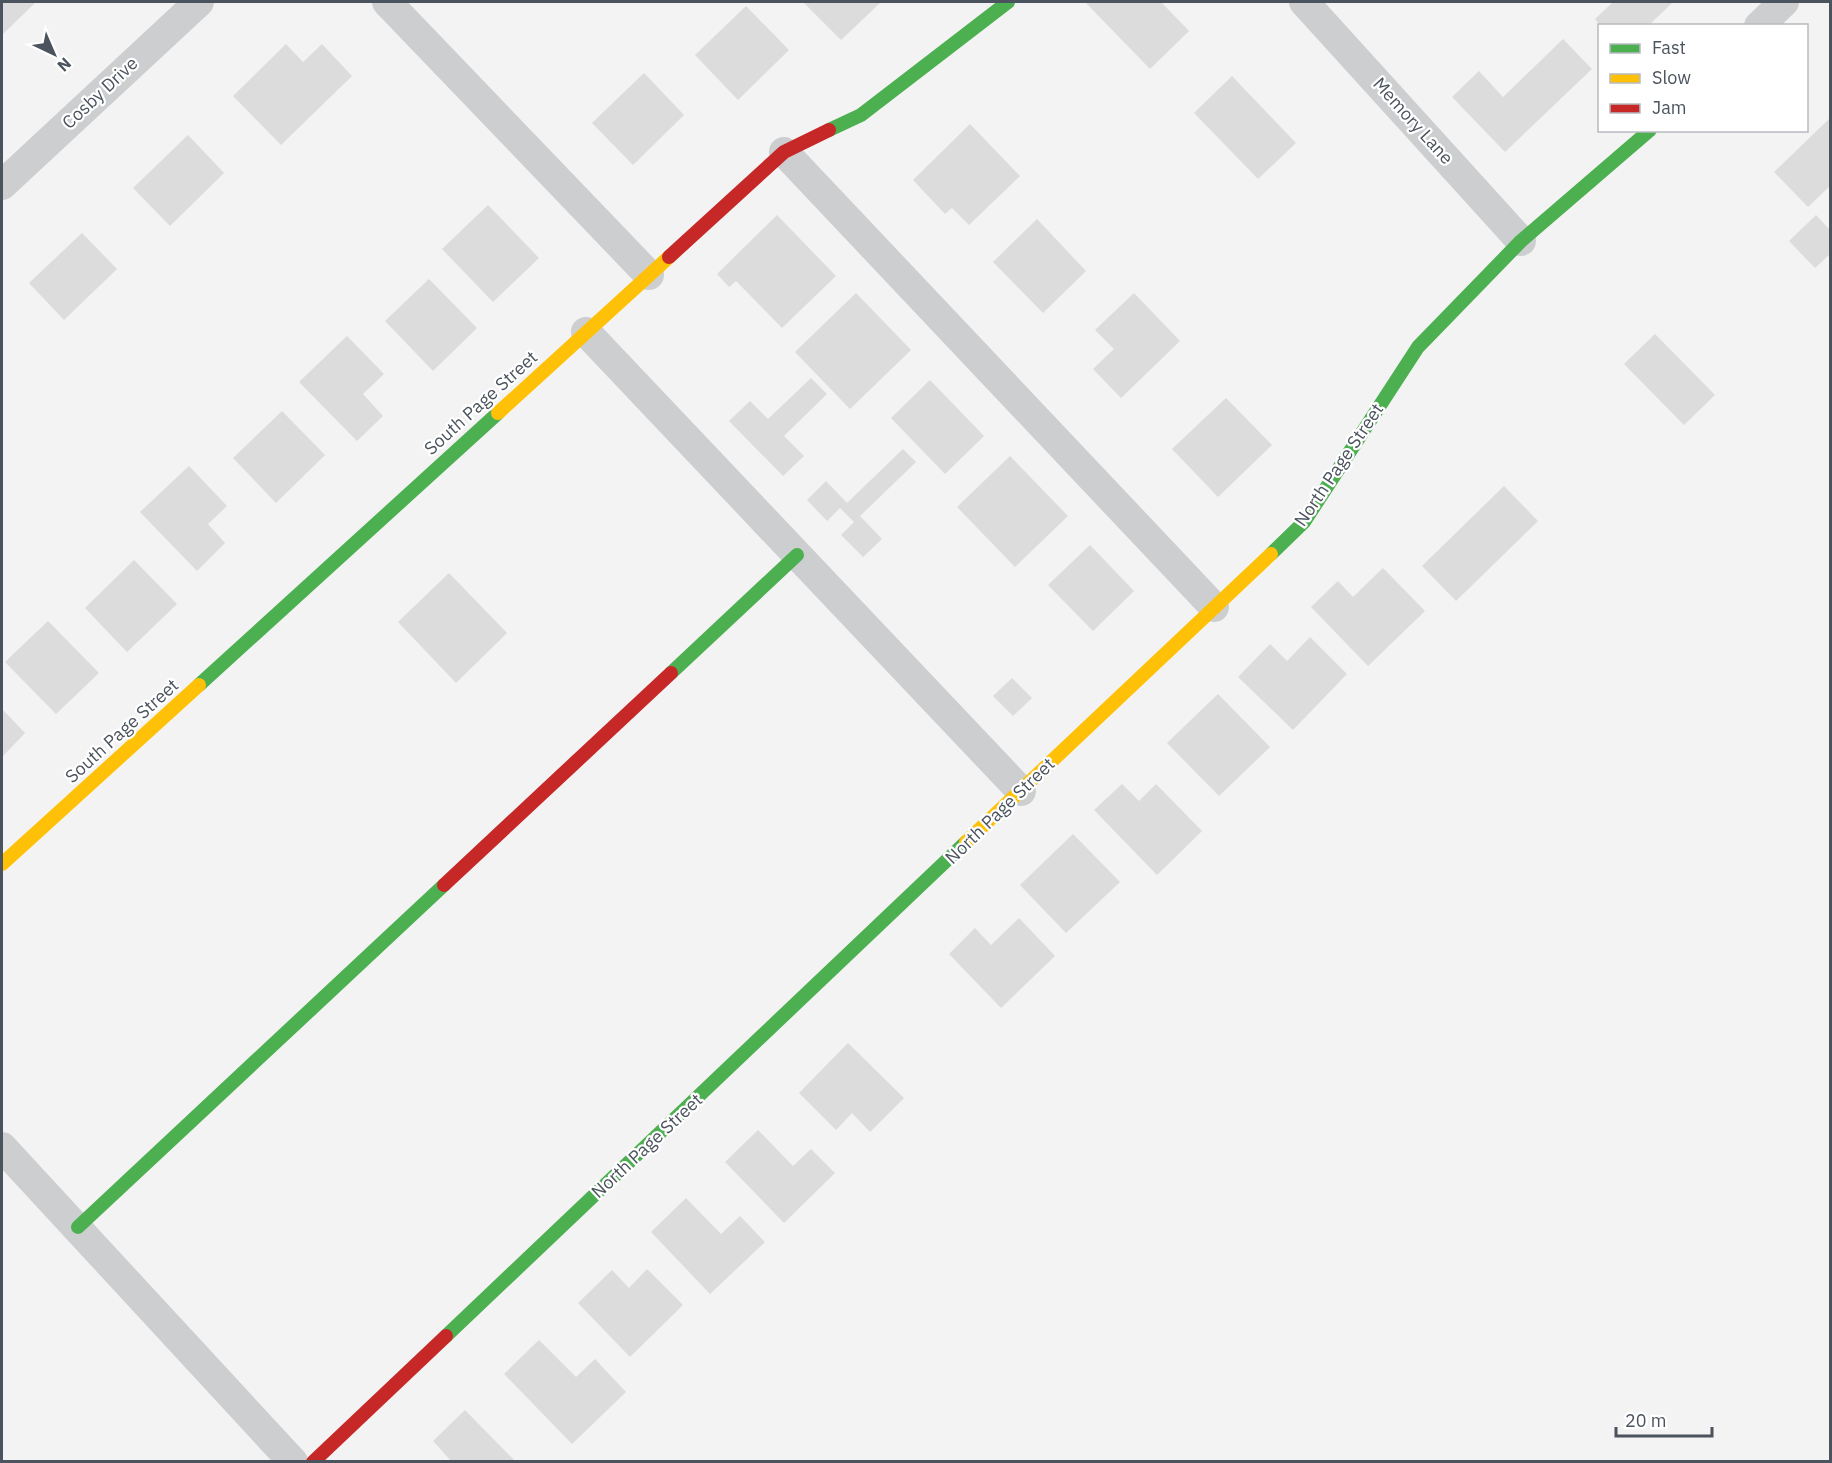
<svg xmlns="http://www.w3.org/2000/svg" width="1832" height="1463" font-family="'IBM Plex Sans',sans-serif">
<style>
.building{fill:#dcdcdd}
.lines{fill:none;stroke-linecap:round;stroke-linejoin:round}
.street{stroke:#cdced0;stroke-width:30}
.fast{stroke:#4caf50;stroke-width:14}
.slow{stroke:#ffc107;stroke-width:14}
.jam{stroke:#c62828;stroke-width:14}
.labels{text-anchor:middle;stroke-width:4.5;stroke-linejoin:round;paint-order:stroke}
.street-label{font-size:18px;fill:#4b535e;stroke:#fff}
</style>
<rect width="100%" height="100%" fill="#f3f3f3"/>
<g class="building">
<polygon points="2,2 36,2 2,35"/>
<polygon points="803,2 881,2 841,40"/>
<polygon points="1085,2 1161,2 1189,31 1150,69"/>
<polygon points="1613,2 1673,2 1648,26 1601,26 1595,19"/>
<polygon points="746,6 789,50 738,100 695,55"/>
<polygon points="1563,39 1592,69 1505,152 1452,97 1479,71 1503,97"/>
<polygon points="286,44 303,62 322,44 352,76 281,145 233,96"/>
<polygon points="644,73 684,115 633,165 592,123"/>
<polygon points="1232,76 1296,143 1258,179 1194,113"/>
<polygon points="1830,118 1830,186 1808,207 1774,172"/>
<polygon points="970,124 1020,176 969,225 952,208 945,214 913,180"/>
<polygon points="188,135 224,173 170,226 133,188"/>
<polygon points="488,205 539,258 493,302 442,249"/>
<polygon points="777,215 836,276 782,328 736,281 729,287 717,274"/>
<polygon points="1816,215 1830,230 1830,254 1815,268 1789,241"/>
<polygon points="1037,219 1086,271 1043,313 993,262"/>
<polygon points="82,233 117,269 64,320 29,283"/>
<polygon points="429,279 477,328 433,371 385,321"/>
<polygon points="856,293 911,350 850,409 795,352"/>
<polygon points="1134,293 1180,341 1121,398 1093,369 1114,349 1095,330"/>
<polygon points="1655,334 1715,395 1684,425 1624,364"/>
<polygon points="347,336 384,374 363,394 383,416 357,441 299,382"/>
<polygon points="811,378 827,394 784,436 804,456 783,476 729,421 750,401 768,419"/>
<polygon points="930,380 984,436 945,474 891,418"/>
<polygon points="1226,398 1272,445 1218,497 1172,449"/>
<polygon points="282,411 325,455 276,503 233,458"/>
<polygon points="903,449 916,462 860,516 882,539 863,557 841,535 854,522 840,508 827,521 807,500 826,481 847,503"/>
<polygon points="1010,456 1068,516 1015,567 957,507"/>
<polygon points="189,466 227,506 208,524 225,543 197,571 140,512"/>
<polygon points="1504,486 1538,521 1456,601 1422,566"/>
<polygon points="1090,545 1134,591 1093,631 1048,585"/>
<polygon points="134,560 177,604 127,652 85,608"/>
<polygon points="1383,568 1425,611 1368,666 1311,607 1338,581 1353,597"/>
<polygon points="449,573 507,633 456,683 398,622"/>
<polygon points="48,621 99,673 56,714 5,662"/>
<polygon points="1310,637 1347,674 1293,730 1238,677 1270,644 1287,661"/>
<polygon points="1012,678 1032,698 1013,716 993,696"/>
<polygon points="1218,694 1270,747 1219,796 1167,743"/>
<polygon points="2,709 25,733 2,757"/>
<polygon points="1122,784 1139,801 1156,784 1202,831 1157,875 1094,810"/>
<polygon points="1073,834 1120,882 1066,933 1020,885"/>
<polygon points="1019,918 1055,956 1001,1008 949,954 975,928 991,945"/>
<polygon points="848,1043 904,1098 870,1132 852,1113 836,1130 799,1093"/>
<polygon points="758,1130 793,1166 811,1149 835,1173 784,1223 725,1162"/>
<polygon points="686,1198 721,1234 740,1216 765,1242 710,1294 651,1232"/>
<polygon points="647,1269 683,1305 630,1357 578,1303 612,1270 629,1288"/>
<polygon points="539,1340 576,1377 595,1359 626,1392 572,1444 504,1374"/>
<polygon points="465,1410 516,1462 452,1462 433,1441"/>
</g>
<g class="lines">
<g class="street">
<polyline points="387,2 649,275"/>
<polyline points="1304,2 1521,241"/>
<polyline points="1759,26 1784,2"/>
<polyline points="784,152 1214,607"/>
<polyline points="2,185 199,2"/>
<polyline points="586,332 1021,791"/>
<polyline points="2,1147 293,1462"/>
</g>
<g class="fast">
<polyline points="829,130 861,115 1008,2"/>
<polyline points="1271,554 1304,522 1418,347 1521,241 1650,130"/>
<polyline points="671,673 797,555"/>
<polyline points="199,685 498,413"/>
<polyline points="78,1227 444,885"/>
<polyline points="446,1336 966,842"/>
</g>
<g class="slow">
<polyline points="498,413 669,257"/>
<polyline points="966,842 1271,554"/>
<polyline points="2,864 199,685"/>
</g>
<g class="jam">
<polyline points="669,257 784,152 829,130"/>
<polyline points="444,885 671,673"/>
<polyline points="313,1462 446,1336"/>
</g>
</g>
<g class="labels">
<g class="street-label">
<text transform="translate(100 93) rotate(-43)" y="6">Cosby Drive</text>
<text transform="translate(1413 121) rotate(48)" y="6">Memory Lane</text>
<text transform="translate(481 403) rotate(-42)" y="6">South Page Street</text>
<text transform="translate(1339 465) rotate(-56)" y="6">North Page Street</text>
<text transform="translate(122 731) rotate(-42)" y="6">South Page Street</text>
<text transform="translate(1000 811) rotate(-44)" y="6">North Page Street</text>
<text transform="translate(647 1146) rotate(-43)" y="6">North Page Street</text>
</g>
</g>
<rect width="1832" height="1463" fill="none" stroke="#4b535e" stroke-width="6"/>
<rect x="1598" y="24" width="210" height="108" fill="#ffffff" stroke="#b7babf" stroke-width="1.5"/>
<rect x="1610" y="44" width="30" height="9" fill="#4caf50" stroke="#b7babf" stroke-width="1.5"/>
<text x="1652" y="54" font-size="18" fill="#4b535e">Fast</text>
<rect x="1610" y="74" width="30" height="9" fill="#ffc107" stroke="#b7babf" stroke-width="1.5"/>
<text x="1652" y="84" font-size="18" fill="#4b535e">Slow</text>
<rect x="1610" y="104" width="30" height="9" fill="#c62828" stroke="#b7babf" stroke-width="1.5"/>
<text x="1652" y="114" font-size="18" fill="#4b535e">Jam</text>
<g transform="translate(54 54) rotate(136)" stroke="#ffffff" stroke-width="4.5" paint-order="stroke">
<path d="M0-4.5L10 22L0 15L-10 22Z" fill="#4b535e"/>
<text y="-9" font-size="16" font-weight="bold" text-anchor="middle" fill="#4b535e">N</text>
</g>
<path d="M1616 1427v9h96v-9" fill="none" stroke="#4b535e" stroke-width="3"/>
<text x="1625" y="1427" font-size="18" fill="#4b535e" stroke="#ffffff" stroke-width="4.5" paint-order="stroke">20 m</text>
</svg>
